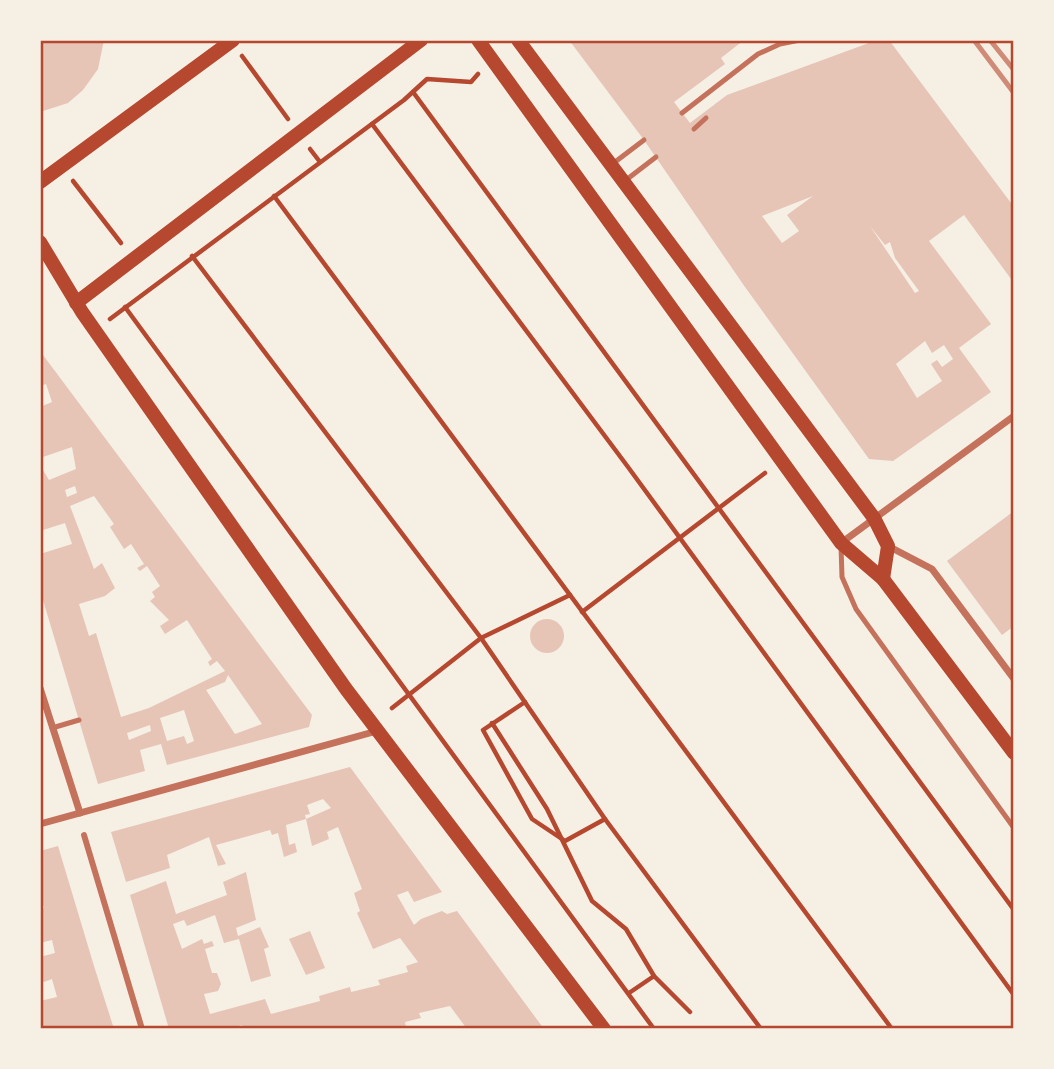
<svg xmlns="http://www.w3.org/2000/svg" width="1054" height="1069" font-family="Merriweather,serif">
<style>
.building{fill:#e6c5b7;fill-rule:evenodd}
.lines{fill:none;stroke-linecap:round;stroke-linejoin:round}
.path{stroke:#b5482f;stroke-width:4.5}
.service{stroke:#c5725c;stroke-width:5}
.pedestrian{stroke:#c5725c;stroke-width:6}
.minor{stroke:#c5725c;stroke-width:7}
.secondary{stroke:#b5482f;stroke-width:14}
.rail{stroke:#cf8b77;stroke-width:5}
.neatline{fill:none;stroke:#b5482f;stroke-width:2.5}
</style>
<rect width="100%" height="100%" fill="#f6efe4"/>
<g class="building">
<polygon points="40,40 104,40 98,69 83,90 68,103 40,112"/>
<path d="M 569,40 L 744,40 L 721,58 L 725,64 L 674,102 L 690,123 L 727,95 L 877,40 L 889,40 L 1014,207 L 1014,283 L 964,215 L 929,241 L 991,324 L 959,348 L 991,392 L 893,461 L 869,459 L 745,287 L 644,140 ZM 813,196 L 787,215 L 799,231 L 782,243 L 762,216 ZM 870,226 L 885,245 L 890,242 L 895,258 L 919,291 L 915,293 ZM 925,341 L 932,353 L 944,345 L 953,359 L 942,367 L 937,360 L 931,364 L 942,381 L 917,398 L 896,364 Z"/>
<path d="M 40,351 L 312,715 L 309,727 L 167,765 L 161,744 L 140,750 L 145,771 L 98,784 L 40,590 L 40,554 L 72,544 L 65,523 L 40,531 L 40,465 L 49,480 L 76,469 L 72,447 L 40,458 L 40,407 L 52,402 L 46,384 L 40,386 ZM 75,486 L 77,493 L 67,497 L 65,490 ZM 94,496 L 114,524 L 110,527 L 124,549 L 131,544 L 144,564 L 137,568 L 140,571 L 147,566 L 160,586 L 152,592 L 155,597 L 150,601 L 169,620 L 160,626 L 165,634 L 187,620 L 212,659 L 208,662 L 210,666 L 217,661 L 225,671 L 149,708 L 121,717 L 96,633 L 89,636 L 79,604 L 105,596 L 115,588 L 102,563 L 94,569 L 70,506 ZM 228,675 L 262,724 L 235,734 L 206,690 L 225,682 ZM 184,710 L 194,741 L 187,744 L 184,736 L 167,741 L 160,718 ZM 150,725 L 151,731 L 129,740 L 127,733 Z"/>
<polygon points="1014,511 1014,626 1002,635 947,561"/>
<circle cx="547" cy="636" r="17"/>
<polygon points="350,767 442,892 414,902 408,891 397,895 414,925 421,919 442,911 447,914 457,911 544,1029 467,1029 450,1006 419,1013 421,1018 405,1022 406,1027 401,1029 243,1029 242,1025 229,1029 169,1029 130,895 166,881 176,914 227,895 223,882 246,872 256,920 236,928 238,936 260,927 269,947 264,949 271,976 251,982 239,939 224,943 215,915 187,926 184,920 173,924 182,949 202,939 204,944 212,941 214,946 205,949 212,973 217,973 221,984 218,991 204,994 210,1014 265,999 271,1014 320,1001 319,996 350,987 351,992 380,985 378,980 408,972 406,966 418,962 400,938 373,949 357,913 360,911 354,893 362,889 338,827 327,832 329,839 312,846 306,819 331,808 323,799 307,805 310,814 305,815 306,819 286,825 289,845 295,843 297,852 284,857 278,833 272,835 270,830 216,845 226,864 218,866 209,837 167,855 170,868 126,882 111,832"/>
<polygon points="58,846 94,966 114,1029 40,1029 40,1001 57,997 52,979 44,982 40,979 40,957 55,953 52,940 40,943 40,909 44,908 40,896 40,851"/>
<polygon points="310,931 325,968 306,975 289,939"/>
</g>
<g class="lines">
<g class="path">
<polyline points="242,56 288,119"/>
<polyline points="413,92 1014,910"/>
<polyline points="372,124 628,467 1014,995"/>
<polyline points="310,149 320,162"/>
<polyline points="73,181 121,243"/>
<polyline points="274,196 892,1029"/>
<polyline points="192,256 481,638 605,819 761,1029"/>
<polyline points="125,307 654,1029"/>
<polyline points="110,319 404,100 427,79 471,82 478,74"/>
<polyline points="582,612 765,473"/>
<polyline points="525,702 483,730 532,819 565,841 605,819"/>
<polyline points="392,708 481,638 570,595"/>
<polyline points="492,723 547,809 592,901 626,929 654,976 690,1012"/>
<polyline points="629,993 654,976"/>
</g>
<g class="service">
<polyline points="682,113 758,54 780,44 800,40"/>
<polyline points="694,129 706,118"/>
<polyline points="611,165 644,140"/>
<polyline points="626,180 656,157"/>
<polyline points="841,546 842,577 856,609 1014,828"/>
<polyline points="52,728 79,720"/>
</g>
<polyline class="pedestrian" points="84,835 142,1029"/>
<g class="minor">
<polyline points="841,543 1014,416"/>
<polyline points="888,546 932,569 1014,679"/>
<polyline points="40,688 80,813"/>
<polyline points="40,824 377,731"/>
</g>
<g class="secondary">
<polyline points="478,40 841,543 883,579 1014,753"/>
<polyline points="518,40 874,518 888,546 883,579"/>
<polyline points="40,182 233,40"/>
<polyline points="40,242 82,312 346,689 604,1029"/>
<polyline points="76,303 421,40"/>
</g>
<g class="rail">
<polyline points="974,40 1014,93"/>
<polyline points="990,40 1014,70"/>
</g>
</g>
<rect width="1054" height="1069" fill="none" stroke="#f6efe4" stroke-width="84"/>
<rect x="42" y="42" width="970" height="985" class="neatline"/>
</svg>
